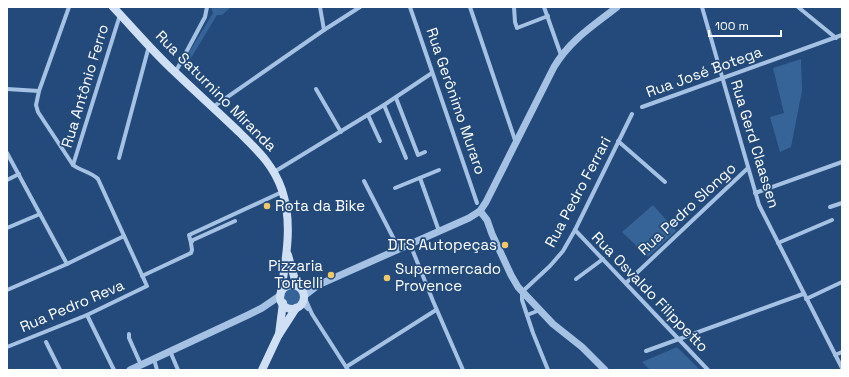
<svg xmlns="http://www.w3.org/2000/svg" width="849" height="377" font-family="'Space Grotesk',sans-serif">
<style>
.green{fill:#366398}
.lines{fill:none;stroke-linecap:round;stroke-linejoin:round}
.minor{stroke:#a5c2e5;stroke-width:4}
.tertiary{stroke:#a5c2e5;stroke-width:7}
.secondary{stroke:#cfdff4;stroke-width:8}
.poi-dot{fill:#f0c868;stroke:#234a7a;stroke-width:1.5}
.labels{text-anchor:middle;stroke-width:3.5;stroke-linejoin:round;paint-order:stroke}
.street-label{font-size:15px;fill:#fff;stroke:#234a7a}
.poi-label{font-size:15px;fill:#fff;stroke:#234a7a;text-anchor:start}
</style>
<rect width="100%" height="100%" fill="#234a7a"/>
<g class="green">
<polygon points="211,7 231,7 222,15 217,15 188,63 183,62 213,13"/>
<polygon points="801,59 802,91 791,147 780,152 770,117 784,113 773,68"/>
<polygon points="653,205 676,231 648,257 622,232"/>
<circle cx="292" cy="297" r="10"/>
<polygon points="677,347 700,370 650,370 642,362"/>
</g>
<g class="lines">
<g class="minor">
<polyline points="320,7 324,30"/>
<polyline points="410,7 477,203"/>
<polyline points="470,7 516,143"/>
<polyline points="514,7 515,22 517,28 548,16"/>
<polyline points="544,7 561,55"/>
<polyline points="702,7 759,205 842,368"/>
<polyline points="798,7 836,38"/>
<polyline points="175,73 205,17 207,7"/>
<polyline points="7,89 39,91"/>
<polyline points="316,89 341,132"/>
<polyline points="396,98 418,155 425,152"/>
<polyline points="384,105 406,158"/>
<polyline points="213,107 324,30 360,7"/>
<polyline points="642,107 842,35"/>
<polyline points="368,115 380,141"/>
<polyline points="618,141 665,182"/>
<polyline points="7,153 67,264"/>
<polyline points="119,158 149,46"/>
<polyline points="73,165 120,15"/>
<polyline points="274,172 384,105 432,73"/>
<polyline points="420,178 439,231"/>
<polyline points="7,180 19,174"/>
<polyline points="364,181 399,249"/>
<polyline points="395,188 439,170"/>
<polyline points="755,193 842,162"/>
<polyline points="830,207 842,203"/>
<polyline points="7,228 40,214"/>
<polyline points="575,230 708,370"/>
<polyline points="191,243 189,235 282,192"/>
<polyline points="778,243 832,220"/>
<polyline points="410,244 433,301 463,370"/>
<polyline points="142,276 191,253 192,250 191,243 193,240 235,221"/>
<polyline points="576,279 603,259"/>
<polyline points="626,283 748,168"/>
<polyline points="7,290 67,264 124,236"/>
<polyline points="304,296 312,314 348,370"/>
<polyline points="806,299 842,282"/>
<polyline points="302,303 308,309"/>
<polyline points="87,315 114,370"/>
<polyline points="527,315 540,310"/>
<polyline points="129,334 129,338 141,365"/>
<polyline points="46,342 60,370"/>
<path d="M 7,347 L 87,315 L 147,286 L 98,179 C 91,172 81,171 73,165 L 38,112 L 36,105 L 39,91 L 69,7"/>
<polyline points="170,351 178,370"/>
<polyline points="646,351 803,294"/>
<polyline points="835,355 842,352"/>
<polyline points="154,359 157,370"/>
<polyline points="346,367 436,310"/>
<polyline points="548,370 533,333 522,300 522,292 550,266 563,251 575,230 632,114"/>
</g>
<g class="tertiary">
<polyline points="480,211 487,220 492,234 511,275 518,287 553,324 582,347 605,370"/>
<path d="M 299,287 L 318,285 L 469,218 L 480,211 L 486,202 L 554,67 C 570,40 593,26 617,7"/>
<polyline points="304,296 317,286"/>
<polyline points="130,370 248,315 262,308 281,295"/>
</g>
<g class="secondary">
<path d="M 113,7 C 134,29 154,53 176,73 C 197,93 218,112 239,132 C 257,150 273,164 282,190 C 293,223 286,258 281,292"/>
<polyline points="288,255 295,280 298,286"/>
<circle cx="292" cy="297" r="12"/>
<polyline points="279,334 283,303"/>
<polyline points="262,370 278,336 296,308"/>
</g>
</g>
<g class="poi-dot">
<circle cx="267" cy="206" r="4"/>
<circle cx="505" cy="245" r="4"/>
<circle cx="331" cy="275" r="4"/>
<circle cx="387" cy="278" r="4"/>
</g>
<g class="labels">
<g class="street-label">
<text transform="translate(704 72) rotate(-20)" y="5">Rua José Botega</text>
<text transform="translate(85 86) rotate(-73)" y="5">Rua Antônio Ferro</text>
<text transform="translate(216 91) rotate(45)" y="5">Rua Saturnino Miranda</text>
<text transform="translate(456 101) rotate(71)" y="5">Rua Gerônimo Muraro</text>
<text transform="translate(755 144) rotate(73)" y="5">Rua Gerd Claassen</text>
<text transform="translate(578 192) rotate(-62)" y="5">Rua Pedro Ferrari</text>
<text transform="translate(687 209) rotate(-43)" y="5">Rua Pedro Slongo</text>
<text transform="translate(650 292) rotate(46)" y="5">Rua Osvaldo Filippetto</text>
<text transform="translate(72 306) rotate(-23)" y="5">Rua Pedro Reva</text>
</g>
<g class="poi-label">
<text x="275" y="211">Rota da Bike</text>
<text x="497" y="250" text-anchor="end">DTS Autopeças</text>
<text x="323" y="271" text-anchor="end">Pizzaria<tspan x="323" dy="17">Tortelli</tspan></text>
<text x="395" y="274">Supermercado<tspan x="395" dy="17">Provence</tspan></text>
</g>
</g>
<rect width="849" height="377" fill="none" stroke="#ffffff" stroke-width="16"/>
<path d="M709 30v6h72v-6" fill="none" stroke="#ffffff" stroke-width="2"/>
<text x="715" y="30" font-size="12" fill="#ffffff" stroke="#234a7a" stroke-width="3" paint-order="stroke">100 m</text>
</svg>
